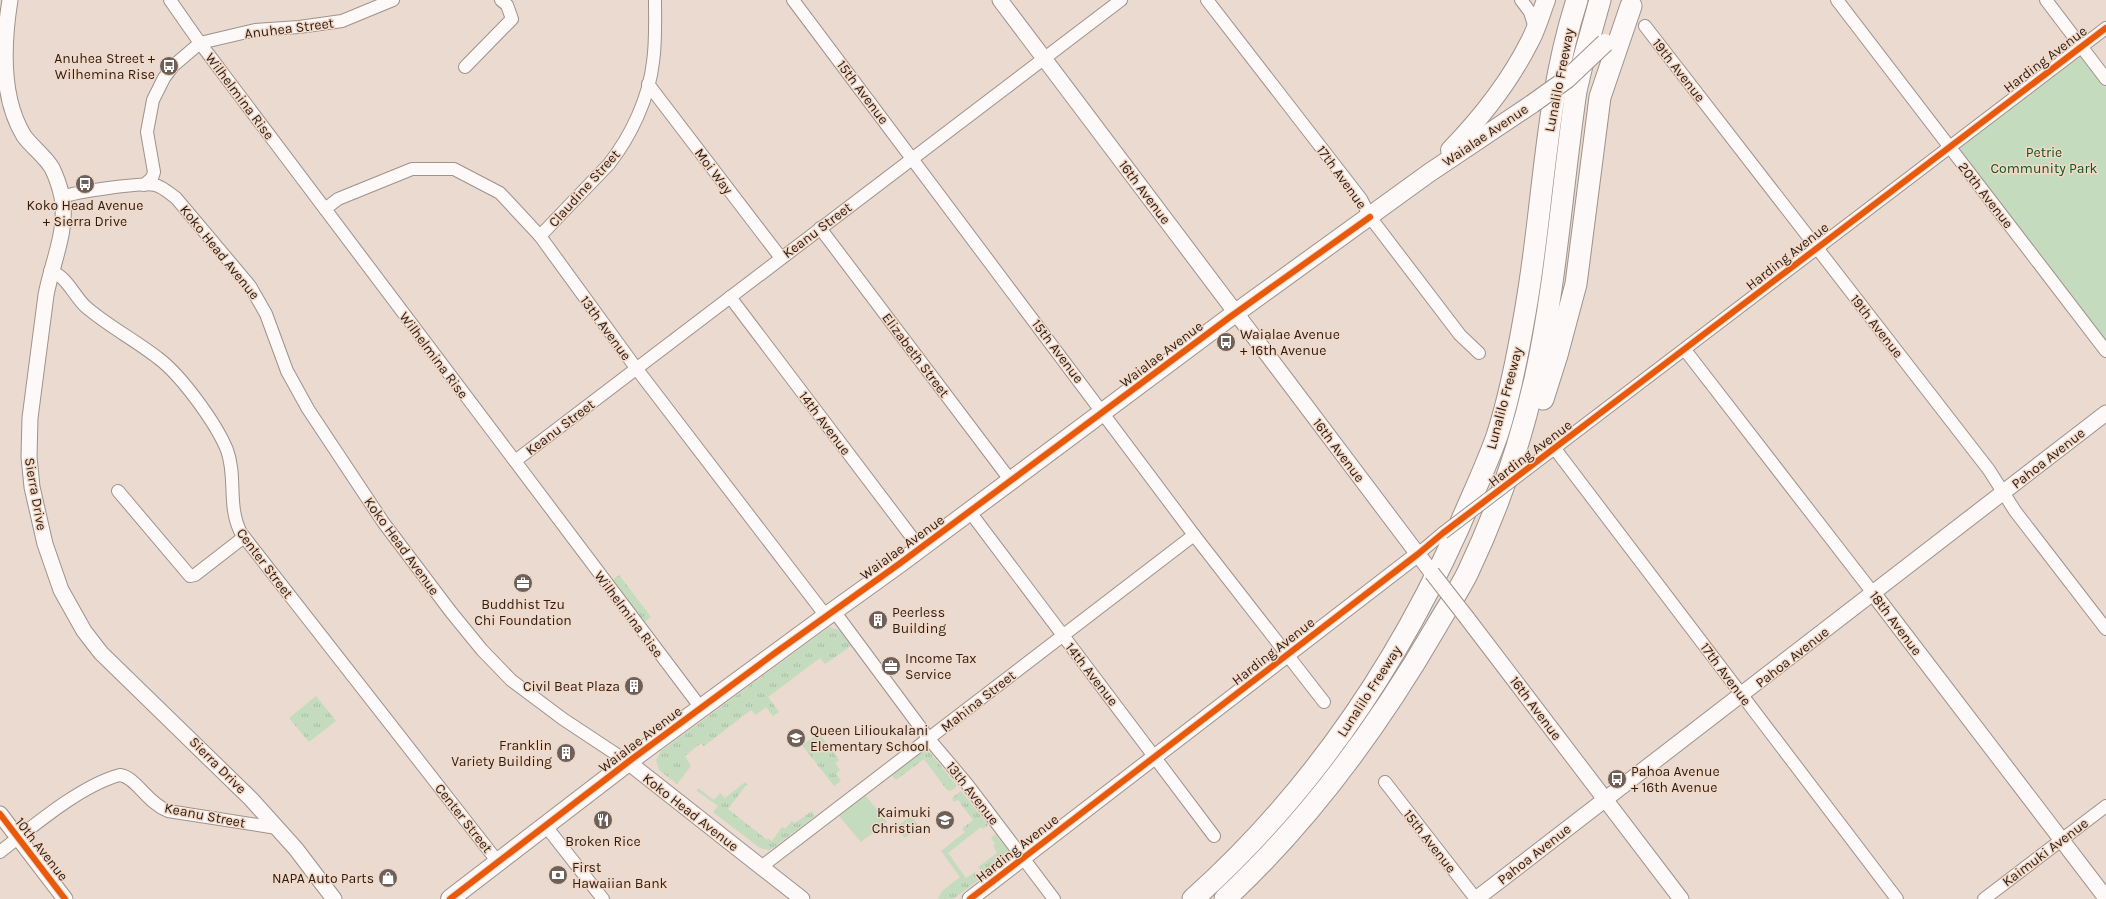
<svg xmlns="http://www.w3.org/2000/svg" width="2106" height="899" font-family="Karla,sans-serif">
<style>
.grass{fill:url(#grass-tufts)}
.park{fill:#c4dbbd}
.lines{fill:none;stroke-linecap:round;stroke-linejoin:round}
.minor-casing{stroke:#9e928b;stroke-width:14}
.tertiary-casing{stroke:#9e928b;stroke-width:17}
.primary-casing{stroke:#9e928b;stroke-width:20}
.motorway-casing{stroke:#9e928b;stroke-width:23}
.minor{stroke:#fcf9f8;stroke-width:12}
.tertiary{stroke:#fcf9f8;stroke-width:15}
.primary{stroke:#fcf9f8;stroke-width:18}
.motorway{stroke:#fcf9f8;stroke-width:21}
.minor-bridge-casing{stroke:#9e928b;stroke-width:14;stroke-linecap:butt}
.tertiary-bridge-casing{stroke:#9e928b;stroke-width:17;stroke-linecap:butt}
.primary-bridge-casing{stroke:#9e928b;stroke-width:20;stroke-linecap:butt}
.minor-bridge{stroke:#fcf9f8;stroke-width:12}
.tertiary-bridge{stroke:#fcf9f8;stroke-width:15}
.primary-bridge{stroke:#fcf9f8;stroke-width:18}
.cycleway-casing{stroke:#f4d8c6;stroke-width:8}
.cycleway{stroke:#e8590c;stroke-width:6}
.labels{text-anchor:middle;stroke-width:3;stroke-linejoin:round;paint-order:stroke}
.street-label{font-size:14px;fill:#281e17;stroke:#f4d8c6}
.poi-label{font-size:14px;fill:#281e17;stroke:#f4d8c6;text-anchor:start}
.park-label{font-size:14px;fill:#085624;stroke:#f4d8c6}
</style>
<defs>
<pattern id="grass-tufts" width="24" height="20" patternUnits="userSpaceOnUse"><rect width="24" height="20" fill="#c4dbbd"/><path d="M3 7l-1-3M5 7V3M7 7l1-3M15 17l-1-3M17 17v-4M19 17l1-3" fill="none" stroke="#a8bca2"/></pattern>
</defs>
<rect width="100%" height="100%" fill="#eadad0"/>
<g class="grass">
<polygon points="619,575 651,617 643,623 611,581"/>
<polygon points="829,627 839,630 851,646 825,664 820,658 768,697 779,712 773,716 766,707 756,715 751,710 704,746 701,743 685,756 691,766 677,784 659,770 656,760 661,751"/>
<polygon points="316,696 336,721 309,742 289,718"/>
<polygon points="819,733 839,760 835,763 840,770 836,774 841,781 834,786 802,745"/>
<polygon points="924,748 928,750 957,786 951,791 947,790 924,759 896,780 890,773"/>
<polygon points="745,782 747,784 728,809 767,840 768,838 772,841 782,827 785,829 792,821 795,823 812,811 815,816 773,848 769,850 760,848 713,812 718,806 697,791 698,788 714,800 720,793 725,798"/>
<polygon points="961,791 988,825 983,829 981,827 948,853 966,878 975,872 980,879 953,899 938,899 942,891 960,877 941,851 965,832 962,829 973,820 958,800 954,802 952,798"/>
<polygon points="995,834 1008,850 1009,855 1005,861 984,875 978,867 997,853 993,846 995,844 991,838"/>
</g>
<g class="park">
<polygon points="2081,54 2106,88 2106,341 1956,148"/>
<polygon points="865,795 887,822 861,842 839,816"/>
<polygon points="911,816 920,827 905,838 896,827"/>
</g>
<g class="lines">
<defs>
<g id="minor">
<polyline points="170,0 200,43 701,708"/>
<polyline points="793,0 1194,535 1324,702"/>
<polyline points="1207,0 1361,199 1370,217 1460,335 1479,353"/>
<polyline points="1521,0 1530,12 1535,28"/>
<polyline points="1837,0 2106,351"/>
<polyline points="2046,0 2106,79"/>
<polyline points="1645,26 1989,470 2015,511 2106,629"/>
<polyline points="465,67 512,19 507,5 501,0"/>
<polyline points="648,84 781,258"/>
<polyline points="144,185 152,178 154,172 147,132 153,100 164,78 173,66 200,43 255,30 299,27 342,21 393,0"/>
<path d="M 62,197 C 75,192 142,182 155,185 C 163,187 169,193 176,198 L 250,286 L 266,314 L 287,371 L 308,409 L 383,522 L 451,612 L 482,650 L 511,680 L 563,719 L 628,762"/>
<polyline points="325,209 338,199 412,169 454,169 500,193 540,236 636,368 826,616"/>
<polyline points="820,228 1011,481"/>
<path d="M 540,236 L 609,164 C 631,136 649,98 653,62 C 656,42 655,20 655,0"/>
<path d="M 50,271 C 66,275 74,296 86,307 C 108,326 135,340 158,358 C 181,375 216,423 227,450 C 237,477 227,506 241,533 L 498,862"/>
<polyline points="730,297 920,548"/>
<polyline points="1685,350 1873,593"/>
<polyline points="1555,449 1897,899"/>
<polyline points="515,461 1121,0"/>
<polyline points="1527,469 2106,28"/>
<polyline points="118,491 190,576 195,575 244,537"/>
<polyline points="970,512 1214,836"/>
<polyline points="1418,554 1443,533"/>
<polyline points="834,611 929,739 967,784 1054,899"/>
<polyline points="1385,782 1476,899"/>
<polyline points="545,825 603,899"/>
<path d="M 0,852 C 32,827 81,785 120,775 C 136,777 147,803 168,811 L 277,828"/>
<polyline points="761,867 1194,535"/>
<polyline points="1984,899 2106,806"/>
</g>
<g id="tertiary">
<path d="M 10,0 C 3,44 0,97 24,136 C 32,147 45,156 52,168 C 56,176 60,188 62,197 C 68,230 52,263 46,295 L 30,418 L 29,457 L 32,487 L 45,544 L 61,590 L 84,631 L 101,653 L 251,799 L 296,849 L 334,899"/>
<polyline points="1000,0 1432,573"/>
<polyline points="1873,593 2106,898"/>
<polyline points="1467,618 1681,899"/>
<polyline points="628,762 802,899"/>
<polyline points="0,814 65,899"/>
<polyline points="970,899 1418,554"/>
<polyline points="1476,899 2106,413"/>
</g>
<g id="primary">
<path d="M 1450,150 C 1481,118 1510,81 1530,41 C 1537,28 1541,13 1546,0"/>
<polyline points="450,899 640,753 821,620 899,564 1230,317 1429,173 1532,104"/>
</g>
<g id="motorway">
<polyline points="1543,399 1557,355 1576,284 1600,97 1631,6"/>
<path d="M 1193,899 C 1308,796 1395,669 1458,529 C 1471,498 1486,467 1497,436 C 1510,396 1518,354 1525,313 C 1544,208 1544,102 1577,0"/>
<path d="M 1225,899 C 1310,820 1378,727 1436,627 C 1446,609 1459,591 1468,572 C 1497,511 1520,445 1535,379 C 1556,284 1562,187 1576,91 L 1583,61 L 1600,0"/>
</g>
</defs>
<use href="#minor" class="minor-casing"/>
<use href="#tertiary" class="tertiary-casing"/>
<use href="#primary" class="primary-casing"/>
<use href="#motorway" class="motorway-casing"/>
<use href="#minor" class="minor"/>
<use href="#tertiary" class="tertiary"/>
<use href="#primary" class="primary"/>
<use href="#motorway" class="motorway"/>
<defs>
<polyline id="minor-bridge" points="1443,533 1527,469"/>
<polyline id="tertiary-bridge" points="1432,573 1467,618"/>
<polyline id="primary-bridge" points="1532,104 1567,79 1605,43"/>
</defs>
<use href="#minor-bridge" class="minor-bridge-casing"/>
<use href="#tertiary-bridge" class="tertiary-bridge-casing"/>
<use href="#primary-bridge" class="primary-bridge-casing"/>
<use href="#minor-bridge" class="minor-bridge"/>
<use href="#tertiary-bridge" class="tertiary-bridge"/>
<use href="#primary-bridge" class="primary-bridge"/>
<defs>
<g id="cycleway">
<polyline points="0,814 65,899"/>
<polyline points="450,899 628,762 775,653 899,564 1230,317 1370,217"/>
<path d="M 970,899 L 1418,554 L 1443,533 C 1664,365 1885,197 2106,28"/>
</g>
</defs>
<use href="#cycleway" class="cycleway-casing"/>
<use href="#cycleway" class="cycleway"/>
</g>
<defs>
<symbol id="bus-disc" viewBox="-11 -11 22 22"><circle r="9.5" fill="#6c6058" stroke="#f4d8c6"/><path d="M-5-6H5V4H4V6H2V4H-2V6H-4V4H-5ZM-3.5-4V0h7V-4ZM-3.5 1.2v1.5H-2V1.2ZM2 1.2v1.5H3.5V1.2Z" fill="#fff"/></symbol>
<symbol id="office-disc" viewBox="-11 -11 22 22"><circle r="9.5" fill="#6c6058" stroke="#f4d8c6"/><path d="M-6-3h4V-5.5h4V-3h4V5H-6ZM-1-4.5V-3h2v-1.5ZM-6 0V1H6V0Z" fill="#fff"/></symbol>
<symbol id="building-disc" viewBox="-11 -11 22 22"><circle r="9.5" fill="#6c6058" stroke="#f4d8c6"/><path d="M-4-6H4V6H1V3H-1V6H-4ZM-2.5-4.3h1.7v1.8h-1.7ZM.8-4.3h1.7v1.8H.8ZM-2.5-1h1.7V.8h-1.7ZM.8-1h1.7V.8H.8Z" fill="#fff"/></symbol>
<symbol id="school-disc" viewBox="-11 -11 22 22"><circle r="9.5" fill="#6c6058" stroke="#f4d8c6"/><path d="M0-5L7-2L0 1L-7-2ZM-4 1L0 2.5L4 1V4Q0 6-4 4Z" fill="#fff"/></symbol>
<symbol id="restaurant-disc" viewBox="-11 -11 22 22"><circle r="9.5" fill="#6c6058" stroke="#f4d8c6"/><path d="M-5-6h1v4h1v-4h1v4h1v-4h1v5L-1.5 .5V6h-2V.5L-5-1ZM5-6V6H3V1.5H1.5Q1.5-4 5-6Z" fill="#fff"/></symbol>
<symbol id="bank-disc" viewBox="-11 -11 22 22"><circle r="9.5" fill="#6c6058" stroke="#f4d8c6"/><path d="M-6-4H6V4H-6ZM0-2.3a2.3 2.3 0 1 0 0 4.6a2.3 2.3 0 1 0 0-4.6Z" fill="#fff"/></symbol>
<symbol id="shop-disc" viewBox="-11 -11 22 22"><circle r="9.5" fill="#6c6058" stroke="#f4d8c6"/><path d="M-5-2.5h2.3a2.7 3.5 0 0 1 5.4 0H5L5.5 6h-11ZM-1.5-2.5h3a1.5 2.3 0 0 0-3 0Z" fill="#fff"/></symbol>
</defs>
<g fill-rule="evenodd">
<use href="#bus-disc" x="158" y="55" width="22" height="22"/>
<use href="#bus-disc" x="74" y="173" width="22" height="22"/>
<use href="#bus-disc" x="1215" y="331" width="22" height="22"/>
<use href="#office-disc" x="512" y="572" width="22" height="22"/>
<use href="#building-disc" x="867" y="609" width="22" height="22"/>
<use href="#office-disc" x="880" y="655" width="22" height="22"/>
<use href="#building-disc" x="623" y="675" width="22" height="22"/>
<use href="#school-disc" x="785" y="727" width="22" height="22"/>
<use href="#building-disc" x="555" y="742" width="22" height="22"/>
<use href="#bus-disc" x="1606" y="768" width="22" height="22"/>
<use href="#restaurant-disc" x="592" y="809" width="22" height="22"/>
<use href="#school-disc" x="934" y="809" width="22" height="22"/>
<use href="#bank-disc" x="547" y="864" width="22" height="22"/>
<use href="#shop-disc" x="377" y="867" width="22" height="22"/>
</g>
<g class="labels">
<g class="street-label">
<text transform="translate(289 28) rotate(-7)" y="5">Anuhea Street</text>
<text transform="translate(2045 59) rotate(-37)" y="5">Harding Avenue</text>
<text transform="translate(1679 70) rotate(52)" y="5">19th Avenue</text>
<text transform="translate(1559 80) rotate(-79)" y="5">Lunalilo Freeway</text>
<text transform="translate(863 92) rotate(53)" y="5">15th Avenue</text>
<text transform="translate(240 96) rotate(53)" y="5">Wilhelmina Rise</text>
<text transform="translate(1485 135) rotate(-34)" y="5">Waialae Avenue</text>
<text transform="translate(714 171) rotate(53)" y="5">Moi Way</text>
<text transform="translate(1342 177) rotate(54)" y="5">17th Avenue</text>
<text transform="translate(584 188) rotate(-48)" y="5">Claudine Street</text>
<text transform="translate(1145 192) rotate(53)" y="5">16th Avenue</text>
<text transform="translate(1986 195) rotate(52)" y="5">20th Avenue</text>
<text transform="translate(817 230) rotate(-37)" y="5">Keanu Street</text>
<text transform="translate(220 252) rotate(51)" y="5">Koko Head Avenue</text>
<text transform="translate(1787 256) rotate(-38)" y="5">Harding Avenue</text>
<text transform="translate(1877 326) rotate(52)" y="5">19th Avenue</text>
<text transform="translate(606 328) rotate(54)" y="5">13th Avenue</text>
<text transform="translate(1058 351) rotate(53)" y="5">15th Avenue</text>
<text transform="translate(1161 354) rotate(-37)" y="5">Waialae Avenue</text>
<text transform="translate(434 355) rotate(53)" y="5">Wilhelmina Rise</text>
<text transform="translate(916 355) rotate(53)" y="5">Elizabeth Street</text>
<text transform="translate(1504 398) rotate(-75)" y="5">Lunalilo Freeway</text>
<text transform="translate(825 423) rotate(53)" y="5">14th Avenue</text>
<text transform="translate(560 427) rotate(-37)" y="5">Keanu Street</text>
<text transform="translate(1339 450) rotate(53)" y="5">16th Avenue</text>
<text transform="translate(1530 453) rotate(-37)" y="5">Harding Avenue</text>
<text transform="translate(2048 458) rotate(-38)" y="5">Pahoa Avenue</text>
<text transform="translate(36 494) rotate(80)" y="5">Sierra Drive</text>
<text transform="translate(402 546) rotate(54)" y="5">Koko Head Avenue</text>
<text transform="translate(902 547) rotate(-36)" y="5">Waialae Avenue</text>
<text transform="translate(265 563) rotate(53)" y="5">Center Street</text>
<text transform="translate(629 614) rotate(53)" y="5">Wilhelmina Rise</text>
<text transform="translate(1896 623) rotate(53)" y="5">18th Avenue</text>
<text transform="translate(1273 651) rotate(-38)" y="5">Harding Avenue</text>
<text transform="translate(1792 657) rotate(-38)" y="5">Pahoa Avenue</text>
<text transform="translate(1092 674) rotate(52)" y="5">14th Avenue</text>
<text transform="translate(1726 674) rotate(53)" y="5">17th Avenue</text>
<text transform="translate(1369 691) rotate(-57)" y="5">Lunalilo Freeway</text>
<text transform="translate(978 701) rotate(-38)" y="5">Mahina Street</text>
<text transform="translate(1536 708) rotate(53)" y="5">16th Avenue</text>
<text transform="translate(640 739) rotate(-37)" y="5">Waialae Avenue</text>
<text transform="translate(218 765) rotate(45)" y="5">Sierra Drive</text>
<text transform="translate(973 793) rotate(52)" y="5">13th Avenue</text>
<text transform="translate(691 812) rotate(38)" y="5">Koko Head Avenue</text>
<text transform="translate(205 815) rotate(11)" y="5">Keanu Street</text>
<text transform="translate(464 818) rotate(52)" y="5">Center Street</text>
<text transform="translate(1430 841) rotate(52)" y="5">15th Avenue</text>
<text transform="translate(1017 848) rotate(-38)" y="5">Harding Avenue</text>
<text transform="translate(42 849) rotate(52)" y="5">10th Avenue</text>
<text transform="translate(2045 852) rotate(-37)" y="5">Kaimuki Avenue</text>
<text transform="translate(1534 854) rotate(-38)" y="5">Pahoa Avenue</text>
</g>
<g class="poi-label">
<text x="155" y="63" text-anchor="end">Anuhea Street +<tspan x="155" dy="16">Wilhemina Rise</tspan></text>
<text x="85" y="210" text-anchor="middle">Koko Head Avenue<tspan x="85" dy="16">+ Sierra Drive</tspan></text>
<text x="1240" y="339">Waialae Avenue<tspan x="1240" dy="16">+ 16th Avenue</tspan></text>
<text x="523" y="609" text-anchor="middle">Buddhist Tzu<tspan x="523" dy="16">Chi Foundation</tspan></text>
<text x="892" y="617">Peerless<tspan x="892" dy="16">Building</tspan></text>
<text x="905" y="663">Income Tax<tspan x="905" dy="16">Service</tspan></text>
<text x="620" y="691" text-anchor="end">Civil Beat Plaza</text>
<text x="810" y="735">Queen Lilioukalani<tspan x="810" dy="16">Elementary School</tspan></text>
<text x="552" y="750" text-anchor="end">Franklin<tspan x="552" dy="16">Variety Building</tspan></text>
<text x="1631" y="776">Pahoa Avenue<tspan x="1631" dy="16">+ 16th Avenue</tspan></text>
<text x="931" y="817" text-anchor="end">Kaimuki<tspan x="931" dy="16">Christian</tspan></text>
<text x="603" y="846" text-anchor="middle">Broken Rice</text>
<text x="572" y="872">First<tspan x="572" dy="16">Hawaiian Bank</tspan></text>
<text x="374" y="883" text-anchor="end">NAPA Auto Parts</text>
</g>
<g class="park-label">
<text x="2044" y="157">Petrie<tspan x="2044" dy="16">Community Park</tspan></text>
</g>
</g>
</svg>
